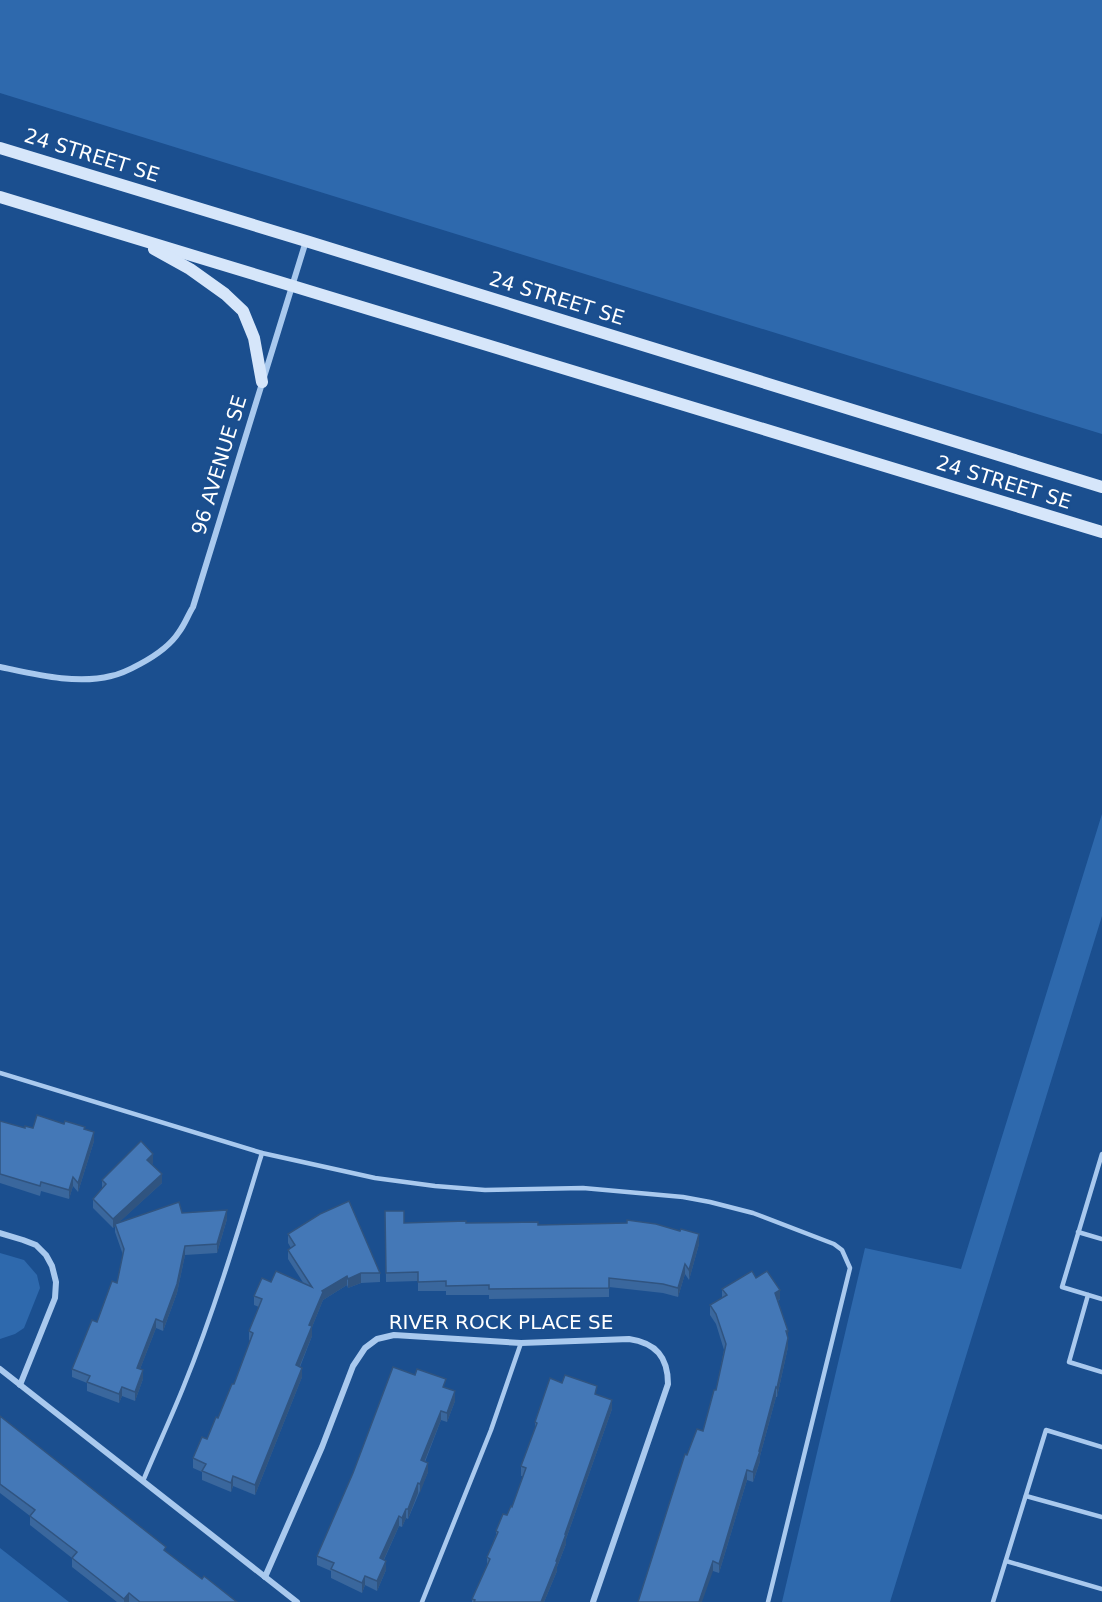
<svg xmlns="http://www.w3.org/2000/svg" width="1102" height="1602" font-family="'DejaVu Sans',sans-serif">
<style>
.green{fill:#2e69ad}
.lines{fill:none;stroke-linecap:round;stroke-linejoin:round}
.lane{stroke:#a9c9ee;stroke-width:4.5}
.street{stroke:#a9c9ee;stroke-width:6}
.secondary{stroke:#d6e6fa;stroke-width:12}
.wall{fill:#3a679d}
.shaded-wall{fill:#305480}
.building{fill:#4478b7;stroke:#305480;stroke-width:1.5}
.labels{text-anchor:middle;stroke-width:4.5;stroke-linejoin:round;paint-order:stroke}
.street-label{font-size:20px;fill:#fff;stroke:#1b4f8f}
</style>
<rect width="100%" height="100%" fill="#1b4f8f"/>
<g class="green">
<polygon points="0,0 1102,0 1102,434 0,93"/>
<polygon points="1102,814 1102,916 890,1602 782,1602 865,1248 961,1269"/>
<polygon points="0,1253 24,1260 37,1275 40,1288 24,1328 15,1334 0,1339"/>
<polygon points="0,1548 69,1602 0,1602"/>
</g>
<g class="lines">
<g class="lane">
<polyline points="0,1073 262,1153 375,1178 435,1186 485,1190 583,1188 683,1197 710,1202 753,1213 834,1244 842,1250 850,1268 768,1602"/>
<polyline points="1102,1154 1062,1287 1102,1299"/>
<polyline points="1078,1232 1102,1239"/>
<polyline points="1088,1295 1069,1362 1102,1372"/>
<path d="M 143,1481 C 156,1450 170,1420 183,1388 C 214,1312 238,1232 262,1153"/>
<polyline points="1026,1496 1102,1517"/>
<polyline points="1006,1561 1102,1589"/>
<polyline points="422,1602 491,1430 521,1343"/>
<polyline points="993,1602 1046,1430 1102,1447"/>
</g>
<g class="street">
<path d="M 0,667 C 34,674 76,685 111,676 C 121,674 131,669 140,664 C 155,656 170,646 179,632 C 185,624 188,615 193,607 L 306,241"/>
<polyline points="0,1233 23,1240 36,1245 46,1255 52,1266 56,1282 55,1298 20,1385"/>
<polyline points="0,1369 297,1602"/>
<path d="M 265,1577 L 322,1447 L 353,1366 L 365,1348 L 377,1339 L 394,1335 L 521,1343 L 629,1339 C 656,1343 668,1357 668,1384 L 593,1602"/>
</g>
<g class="secondary">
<polyline points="0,148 306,241 1102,487"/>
<polyline points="0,197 1102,532"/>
<polyline points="154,249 190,269 225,294 243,311 254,338 262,382"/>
</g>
</g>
<g class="wall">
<polygon points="0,1121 25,1128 33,1128 64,1124 85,1129 94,1141 78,1192 73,1186 69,1199 41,1191 40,1196 0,1183"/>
<polygon points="153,1163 152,1164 162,1183 119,1222 182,1213 227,1219 217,1253 185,1255 177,1293 163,1331 156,1328 140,1369 143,1379 135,1401 122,1396 119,1403 87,1391 87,1383 72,1377 72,1369 117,1283 123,1255 115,1232 115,1226 113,1228 93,1208 93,1199 102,1189 102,1180"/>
<polygon points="385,1211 404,1223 538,1225 699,1244 689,1280 685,1274 678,1297 663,1293 609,1287 609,1297 489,1299 489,1295 446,1295 446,1291 418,1291 418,1281 386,1282"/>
<polygon points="288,1234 380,1273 380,1282 361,1283 348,1288 347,1285 323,1300 312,1327 312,1336 300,1367 302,1377 255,1495 233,1486 231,1492 202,1480 202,1472 193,1468 193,1458 207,1439 218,1418 234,1384 250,1341 249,1340 249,1331 259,1307 254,1305 254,1296 271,1282 304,1284 288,1259 288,1250 291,1248 288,1243"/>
<polygon points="756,1278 780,1299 778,1301 788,1331 788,1347 777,1397 776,1397 760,1456 760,1461 753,1482 747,1480 719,1573 713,1571 687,1455 703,1431 716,1390 724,1350 716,1324 710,1315 710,1305 722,1298 722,1289"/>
<polygon points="446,1388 455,1401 447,1422 441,1420 425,1462 428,1472 408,1519 406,1518 402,1527 399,1526 384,1560 386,1570 377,1591 365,1585 362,1593 331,1578 331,1571 317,1565 317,1556"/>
<polygon points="597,1395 612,1409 566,1539 566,1544 557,1567 557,1571 544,1602 472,1602 472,1599 487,1565 487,1557 496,1535 496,1531 512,1507 523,1476 521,1476 521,1466 535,1429 535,1422"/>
<polygon points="0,1416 166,1552 202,1579 237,1602 117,1602 72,1567 72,1558 30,1525 30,1516 0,1493"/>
</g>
<g class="shaded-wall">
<polygon points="94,1132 94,1141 78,1192 78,1183"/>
<polygon points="153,1154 153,1163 147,1169 147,1160"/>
<polygon points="162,1174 162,1183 113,1228 113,1219"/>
<polygon points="73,1177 73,1186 69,1199 69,1190"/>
<polygon points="227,1210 227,1219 217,1253 217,1244"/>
<polygon points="699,1234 699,1244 689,1280 689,1270"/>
<polygon points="185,1246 185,1255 177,1293 163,1331 163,1322"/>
<polygon points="685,1264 685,1274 678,1297 678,1288"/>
<polygon points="361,1273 361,1283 348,1288 348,1279"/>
<polygon points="347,1276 347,1285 323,1300 312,1327 312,1336 296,1375 296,1365 309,1325 322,1291"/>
<polygon points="780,1290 780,1299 775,1302 775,1293"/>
<polygon points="156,1319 156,1328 137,1377 137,1368"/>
<polygon points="786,1331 788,1331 788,1347 777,1397 777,1388"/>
<polygon points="302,1368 302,1377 255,1495 255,1485"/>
<polygon points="143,1370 143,1379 135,1401 135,1392"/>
<polygon points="122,1387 122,1396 119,1403 119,1394"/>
<polygon points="776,1387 776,1397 760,1456 760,1461 753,1482 753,1472"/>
<polygon points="455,1391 455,1401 447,1422 447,1413"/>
<polygon points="612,1400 612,1409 566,1539 566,1544 557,1567 557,1571 544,1602 541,1602"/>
<polygon points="441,1411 441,1420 421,1470 421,1460"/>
<polygon points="428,1463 428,1472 420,1493 420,1484"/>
<polygon points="747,1470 747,1480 719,1573 719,1564"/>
<polygon points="233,1476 233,1486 231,1492 231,1483"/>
<polygon points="418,1483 418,1493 408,1519 408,1509"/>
<polygon points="406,1509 406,1518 402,1527 402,1518"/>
<polygon points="399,1516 399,1526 380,1568 380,1558"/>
<polygon points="386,1561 386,1570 377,1591 377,1581"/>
<polygon points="713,1561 713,1571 702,1602 699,1602"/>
<polygon points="365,1576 365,1585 362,1593 362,1583"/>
<polygon points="129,1593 129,1602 124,1602 124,1599"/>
</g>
<g class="building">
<polygon points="37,1115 64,1124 65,1121 85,1127 84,1129 94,1132 78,1183 73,1177 69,1190 41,1182 40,1186 0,1174 0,1121 25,1128 25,1126 33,1128"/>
<polygon points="141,1141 153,1154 147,1160 162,1174 113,1219 93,1199 106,1184 102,1180"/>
<polygon points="349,1201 380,1273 361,1273 348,1279 347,1276 322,1291 323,1292 309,1325 312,1326 296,1365 302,1368 255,1485 233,1476 231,1483 202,1471 206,1464 193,1458 202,1437 207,1439 216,1417 218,1418 232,1384 234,1384 253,1333 249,1331 262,1299 254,1296 262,1278 271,1282 276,1271 312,1287 288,1250 295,1245 288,1234 320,1214"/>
<polygon points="179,1202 182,1213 227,1210 217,1244 185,1246 177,1284 163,1322 156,1319 137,1368 143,1370 135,1392 122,1387 119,1394 87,1382 90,1376 72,1369 92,1320 97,1322 112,1281 117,1283 124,1249 115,1224"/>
<polygon points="385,1211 404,1211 404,1223 466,1221 466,1223 538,1222 538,1225 627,1223 627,1220 656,1224 680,1231 681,1229 699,1234 689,1270 685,1264 678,1288 663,1284 609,1278 609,1288 489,1289 489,1285 446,1286 446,1281 418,1282 418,1272 386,1273"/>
<polygon points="752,1271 756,1278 767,1271 780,1290 775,1293 788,1331 786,1331 788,1338 777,1388 776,1387 759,1451 760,1451 753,1472 747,1470 719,1564 713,1561 699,1602 638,1602 685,1454 687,1455 697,1429 703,1431 714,1390 716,1390 726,1344 716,1314 710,1305 727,1295 722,1289"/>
<polygon points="393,1367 415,1375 417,1369 446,1379 443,1387 455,1391 447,1413 441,1411 421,1460 428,1463 420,1484 418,1483 408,1509 406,1509 402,1518 399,1516 380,1558 386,1561 377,1581 365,1576 362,1583 331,1569 334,1563 317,1556 353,1473"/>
<polygon points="565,1375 597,1386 595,1394 612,1400 565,1534 566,1534 556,1561 557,1562 541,1602 474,1602 475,1600 472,1599 490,1559 487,1557 498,1532 496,1531 503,1514 507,1515 511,1506 512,1507 526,1468 521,1466 537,1423 535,1422 550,1378 562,1383"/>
<polygon points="0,1416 166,1547 164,1550 202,1579 204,1576 237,1602 140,1602 129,1593 124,1599 72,1558 77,1552 30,1516 35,1510 0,1484"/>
</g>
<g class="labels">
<g class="street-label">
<text transform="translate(92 155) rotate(17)" y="7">24 STREET SE</text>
<text transform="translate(557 298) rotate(17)" y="7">24 STREET SE</text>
<text transform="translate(219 465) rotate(-73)" y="7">96 AVENUE SE</text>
<text transform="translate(1004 482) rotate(17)" y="7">24 STREET SE</text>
<text x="501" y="1329">RIVER ROCK PLACE SE</text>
</g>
</g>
</svg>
